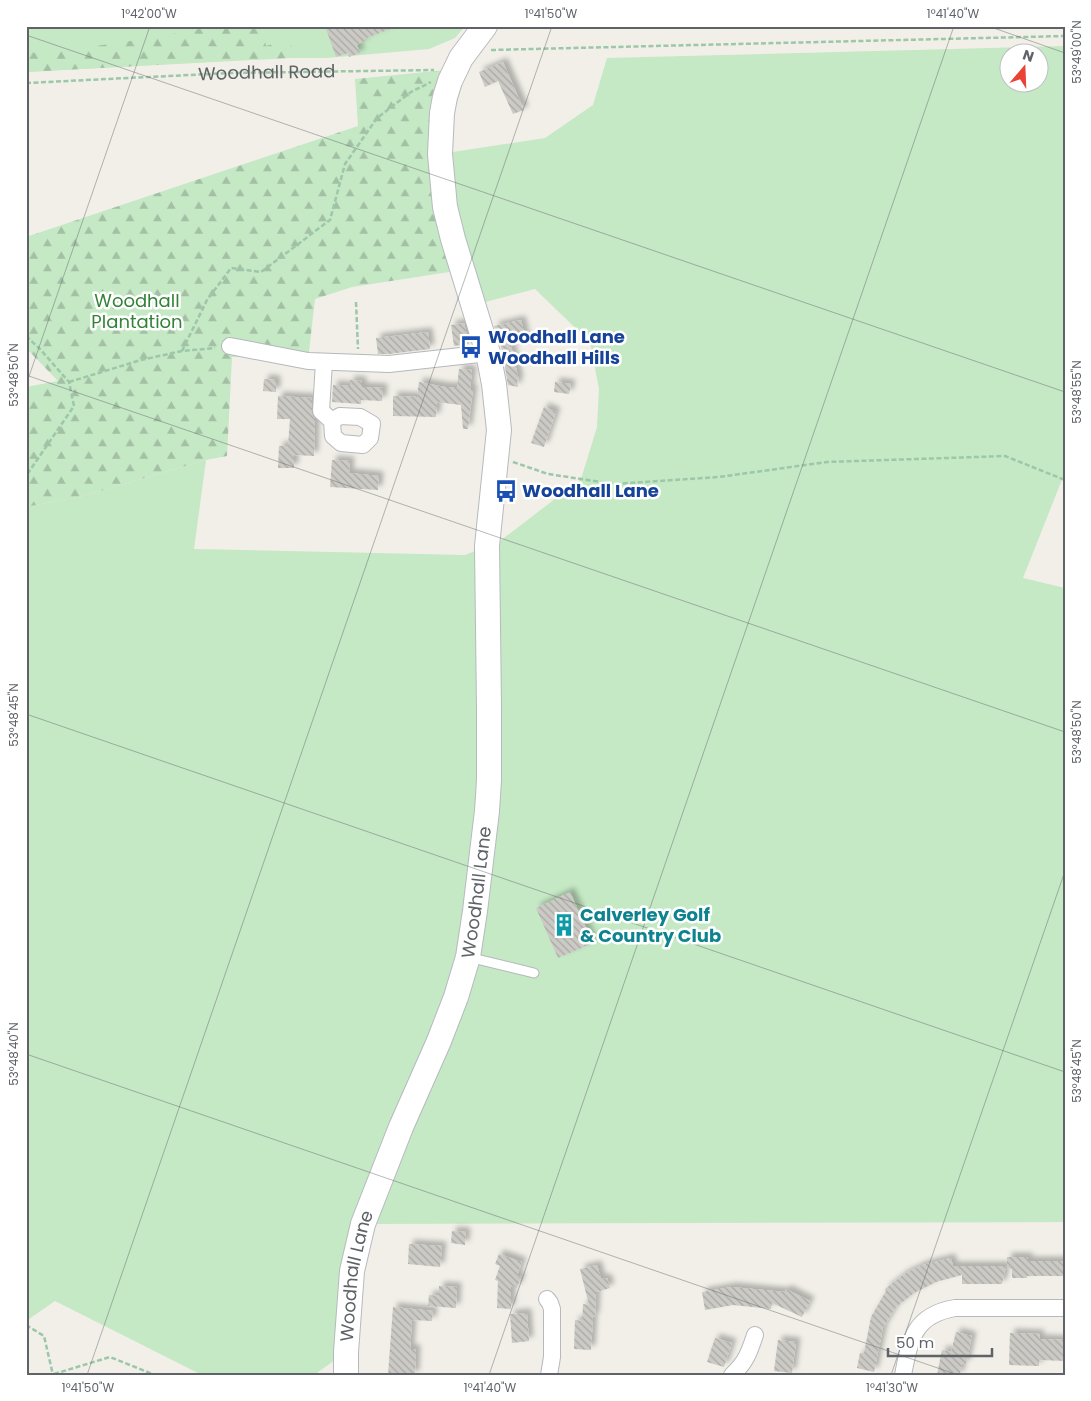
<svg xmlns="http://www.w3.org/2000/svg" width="1091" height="1401" font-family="Poppins,sans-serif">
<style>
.grass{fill:#c5e8c5;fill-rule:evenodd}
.forest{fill:url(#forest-firs)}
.building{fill:url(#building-back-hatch);filter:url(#shadow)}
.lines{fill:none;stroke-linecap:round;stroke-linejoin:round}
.lane-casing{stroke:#b5b8bc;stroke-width:11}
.street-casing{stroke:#b5b8bc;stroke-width:18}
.secondary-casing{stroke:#b6babf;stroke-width:26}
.path{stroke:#9cc7a9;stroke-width:2.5;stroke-dasharray:5 2.5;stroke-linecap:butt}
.lane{stroke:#fff;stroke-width:9}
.street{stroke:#fff;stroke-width:16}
.secondary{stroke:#fff;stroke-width:24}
.ticks{fill:none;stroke:#5f6368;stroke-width:1;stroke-opacity:0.45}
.labels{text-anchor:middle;stroke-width:5;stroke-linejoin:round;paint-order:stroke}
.street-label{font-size:18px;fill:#5f6368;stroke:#fff}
.park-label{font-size:18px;fill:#348238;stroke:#fff}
.transit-label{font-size:18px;font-weight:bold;fill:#164399;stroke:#fff;text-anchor:start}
.culture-label{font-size:18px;font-weight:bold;fill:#0d838f;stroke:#fff;text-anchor:start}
.neatline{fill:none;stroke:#5f6368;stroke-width:2}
.ticks-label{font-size:12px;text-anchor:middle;fill:#5f6368}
</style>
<defs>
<pattern id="forest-firs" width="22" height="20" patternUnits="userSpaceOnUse" patternTransform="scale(1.25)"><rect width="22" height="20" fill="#c5e8c5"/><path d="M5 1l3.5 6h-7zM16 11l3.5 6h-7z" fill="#a3c0a4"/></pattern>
<pattern id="building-back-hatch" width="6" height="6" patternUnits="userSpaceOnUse" patternTransform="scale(1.25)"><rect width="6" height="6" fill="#cccac5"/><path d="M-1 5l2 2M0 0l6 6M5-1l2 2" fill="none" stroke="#a9a8a4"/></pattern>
<filter id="shadow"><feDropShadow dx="4.5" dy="-4.5" stdDeviation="2.5" flood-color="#0004"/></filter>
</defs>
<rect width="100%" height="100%" fill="#f1efe8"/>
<g class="grass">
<polygon points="26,26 465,26 455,38 429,49 326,58 279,58 26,72"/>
<path d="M 1065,46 L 1065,472 L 1023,578 L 1065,588 L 1065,1222 L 363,1224 L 346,1352 L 314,1375 L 202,1375 L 55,1301 L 26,1321 L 26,507 L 83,496 L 206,460 L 194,549 L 465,555 L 500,541 L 581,479 L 597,427 L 599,389 L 590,342 L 535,289 L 474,305 L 440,154 L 545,138 L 593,105 L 607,58 ZM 1008,52 L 1038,52 L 1038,82 L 1008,82 Z"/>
</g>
<g class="forest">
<path d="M 215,26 L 286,26 L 274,31 L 263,30 L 266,46 L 279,42 L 286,41 L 295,49 L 290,58 L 26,72 L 26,53 C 89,49 153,38 215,26 Z"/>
<polygon points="456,69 445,97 462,270 352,287 315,299 308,361 280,356 232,357 227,456 206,460 83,496 26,507 26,387 58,381 26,348 26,237 358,126 355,79"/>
</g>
<g class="building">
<polygon points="325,26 395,26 395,27 364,39 365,41 357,45 360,53 349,57 348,53 336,57"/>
<polygon points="503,62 524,110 513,114 498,81 485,87 479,72"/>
<polygon points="521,320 526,341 511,345 519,381 517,381 518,387 508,385 502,350 494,326"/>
<polygon points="464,323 469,344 454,346 451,325"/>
<polygon points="428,332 430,349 389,354 378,354 376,338"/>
<polygon points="459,369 472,370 470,389 473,389 468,429 463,429 461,405 437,402 436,417 393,416 393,396 417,397 419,382 445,387 457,387"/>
<polygon points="264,379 276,380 276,392 263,391"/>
<polygon points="350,380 362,381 362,387 383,388 382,401 361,400 361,404 332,402 333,385 350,386"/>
<polygon points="555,382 571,384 569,394 554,392"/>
<polygon points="278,396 312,398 312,414 315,419 314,456 294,455 294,468 278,468 279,446 288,446 290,419 277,419"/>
<polygon points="544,407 556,412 544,447 531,443"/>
<polygon points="332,460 350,461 349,473 379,476 378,490 330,487"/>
<polygon points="570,892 593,943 558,958 536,908"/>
<polygon points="452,1231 466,1232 465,1245 451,1243"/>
<polygon points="409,1244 442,1246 440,1267 408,1264"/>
<polygon points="499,1254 522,1262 517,1276 521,1277 517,1288 511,1286 511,1309 497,1308 498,1281 495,1280 500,1266 495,1264"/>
<polygon points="1007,1257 1028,1257 1028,1261 1065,1261 1065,1276 1027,1276 1027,1278 1012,1278 1012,1269 1007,1268"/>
<polygon points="951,1258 953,1266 1006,1266 1002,1284 962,1284 962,1275 936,1282 914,1293 895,1308 883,1328 874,1372 857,1368 860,1353 864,1353 871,1317 886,1291 885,1289 904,1274 923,1265"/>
<polygon points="597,1265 601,1279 607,1278 610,1288 596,1292 595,1317 593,1316 591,1350 574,1349 575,1320 582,1321 583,1304 589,1305 580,1269"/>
<polygon points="439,1286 457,1287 456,1308 428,1306 429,1295 439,1296"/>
<polygon points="732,1287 785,1292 786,1289 810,1301 802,1317 772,1303 771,1309 733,1305 705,1310 702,1292"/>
<polygon points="393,1307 433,1311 432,1321 412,1320 410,1349 416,1349 415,1375 388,1375"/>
<polygon points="527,1313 529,1341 512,1343 510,1314"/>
<polygon points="956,1332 972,1336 966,1364 962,1363 960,1375 937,1375 942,1350 951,1352"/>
<polygon points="1010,1333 1040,1334 1039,1339 1065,1340 1065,1361 1039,1360 1039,1366 1009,1365"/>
<polygon points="715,1338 732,1343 724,1367 707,1362"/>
<polygon points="778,1340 796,1342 792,1373 774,1371"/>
</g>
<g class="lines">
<defs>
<polyline id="lane" points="468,957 534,973"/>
<g id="street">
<polyline points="230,346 308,361 389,364 488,353"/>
<polyline points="324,362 321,411 332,421 333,436 341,443 363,445 370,438 372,424 360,417 340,416 332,421"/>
<polyline points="547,1299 550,1303 552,1309 552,1357 549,1375"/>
<path d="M 732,1375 C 746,1362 749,1353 755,1335"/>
<path d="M 903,1375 C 910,1339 914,1315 955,1308 L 1065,1308"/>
</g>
<g id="secondary">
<path id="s2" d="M 346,1375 L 346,1352 L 352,1271 L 363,1224 L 401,1127 L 439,1041 L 456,997 L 468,957 L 475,911 L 487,811 L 489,780 L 489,708 L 487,546 L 499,430 L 494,384 L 488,353 L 453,239 L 445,207 L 440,154 L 442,113 L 445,97 L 450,81 L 461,58 L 485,26"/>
</g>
</defs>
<use href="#lane" class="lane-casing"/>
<use href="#street" class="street-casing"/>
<use href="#secondary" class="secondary-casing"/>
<g class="path">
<polyline points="491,50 1065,36"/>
<path id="s1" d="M 26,83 L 230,73 L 434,70"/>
<polyline points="356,302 358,349"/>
<polyline points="26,336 40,349 69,382 74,406 26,476"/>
<polyline points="182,351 207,300 231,268 261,272 330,220 345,164 377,118 411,92 431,82"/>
<polyline points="69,382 141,360 182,351 215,348"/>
<polyline points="513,462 548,474 614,484 719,477 827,462 1005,456 1065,480"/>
<polyline points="26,1325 44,1336 53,1375"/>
<polyline points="54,1374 110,1357 155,1375"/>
</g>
<use href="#lane" class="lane"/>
<use href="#street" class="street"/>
<use href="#secondary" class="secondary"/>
</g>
<path class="ticks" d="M 988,26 L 1065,53M 26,35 L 1065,392M 26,375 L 1065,732M 26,385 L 150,26M 26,714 L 1065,1072M 26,1054 L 958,1375M 87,1375 L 552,26M 489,1375 L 954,26M 891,1375 L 1065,871"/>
<defs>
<symbol id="bus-bare" viewBox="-9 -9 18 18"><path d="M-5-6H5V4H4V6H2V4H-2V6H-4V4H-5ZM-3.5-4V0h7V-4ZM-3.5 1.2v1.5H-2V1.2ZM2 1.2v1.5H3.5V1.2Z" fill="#1a4fb4" stroke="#fff" stroke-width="2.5" paint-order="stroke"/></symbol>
<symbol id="building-bare" viewBox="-9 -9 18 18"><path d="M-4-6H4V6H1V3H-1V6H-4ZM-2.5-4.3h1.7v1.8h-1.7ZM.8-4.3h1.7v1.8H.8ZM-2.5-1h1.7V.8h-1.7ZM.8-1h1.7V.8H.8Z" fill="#0f9aa8" stroke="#fff" stroke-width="2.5" paint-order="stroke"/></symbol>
</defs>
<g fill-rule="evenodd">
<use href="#bus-bare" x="455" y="331" width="32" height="32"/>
<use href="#bus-bare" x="490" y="475" width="32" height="32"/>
<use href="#building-bare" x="548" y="909" width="32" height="32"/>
</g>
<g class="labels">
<g class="street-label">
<text dy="6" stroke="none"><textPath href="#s1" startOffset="241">Woodhall Road</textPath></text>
<text dy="6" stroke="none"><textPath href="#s2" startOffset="505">Woodhall Lane</textPath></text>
<text dy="6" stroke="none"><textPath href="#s2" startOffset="100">Woodhall Lane</textPath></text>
</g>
<g class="park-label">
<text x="137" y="307">Woodhall<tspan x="137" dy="21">Plantation</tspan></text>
</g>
<g class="transit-label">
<text x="488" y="343">Woodhall Lane<tspan x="488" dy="21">Woodhall Hills</tspan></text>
<text x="522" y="497">Woodhall Lane</text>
</g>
<g class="culture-label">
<text x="580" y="921">Calverley Golf<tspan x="580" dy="21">&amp; Country Club</tspan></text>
</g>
</g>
<rect width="1091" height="1401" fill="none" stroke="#ffffff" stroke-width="55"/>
<g transform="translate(1024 68) rotate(19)"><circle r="24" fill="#ffffff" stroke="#bfc1c3"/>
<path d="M0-4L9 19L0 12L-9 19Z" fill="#ea4335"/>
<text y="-8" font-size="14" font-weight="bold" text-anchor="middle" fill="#5f6368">N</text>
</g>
<path d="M888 1348v8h104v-8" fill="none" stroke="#5f6368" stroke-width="2.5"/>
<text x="896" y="1348" font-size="15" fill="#5f6368" stroke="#ffffff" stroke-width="4" paint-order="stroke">50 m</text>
<rect x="28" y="28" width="1036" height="1346" class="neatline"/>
<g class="ticks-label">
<text x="149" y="18">1°42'00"W</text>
<text x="551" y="18">1°41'50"W</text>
<text x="953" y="18">1°41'40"W</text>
<text transform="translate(1077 52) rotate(-90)" y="4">53°49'00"N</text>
<text transform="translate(14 375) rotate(-90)" y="4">53°48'50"N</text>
<text transform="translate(1077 392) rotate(-90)" y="4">53°48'55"N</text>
<text transform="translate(14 715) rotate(-90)" y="4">53°48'45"N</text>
<text transform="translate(1077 732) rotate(-90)" y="4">53°48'50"N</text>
<text transform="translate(14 1054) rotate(-90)" y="4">53°48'40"N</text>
<text transform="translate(1077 1071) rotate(-90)" y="4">53°48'45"N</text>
<text x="88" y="1392">1°41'50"W</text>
<text x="490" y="1392">1°41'40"W</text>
<text x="892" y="1392">1°41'30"W</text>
</g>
</svg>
